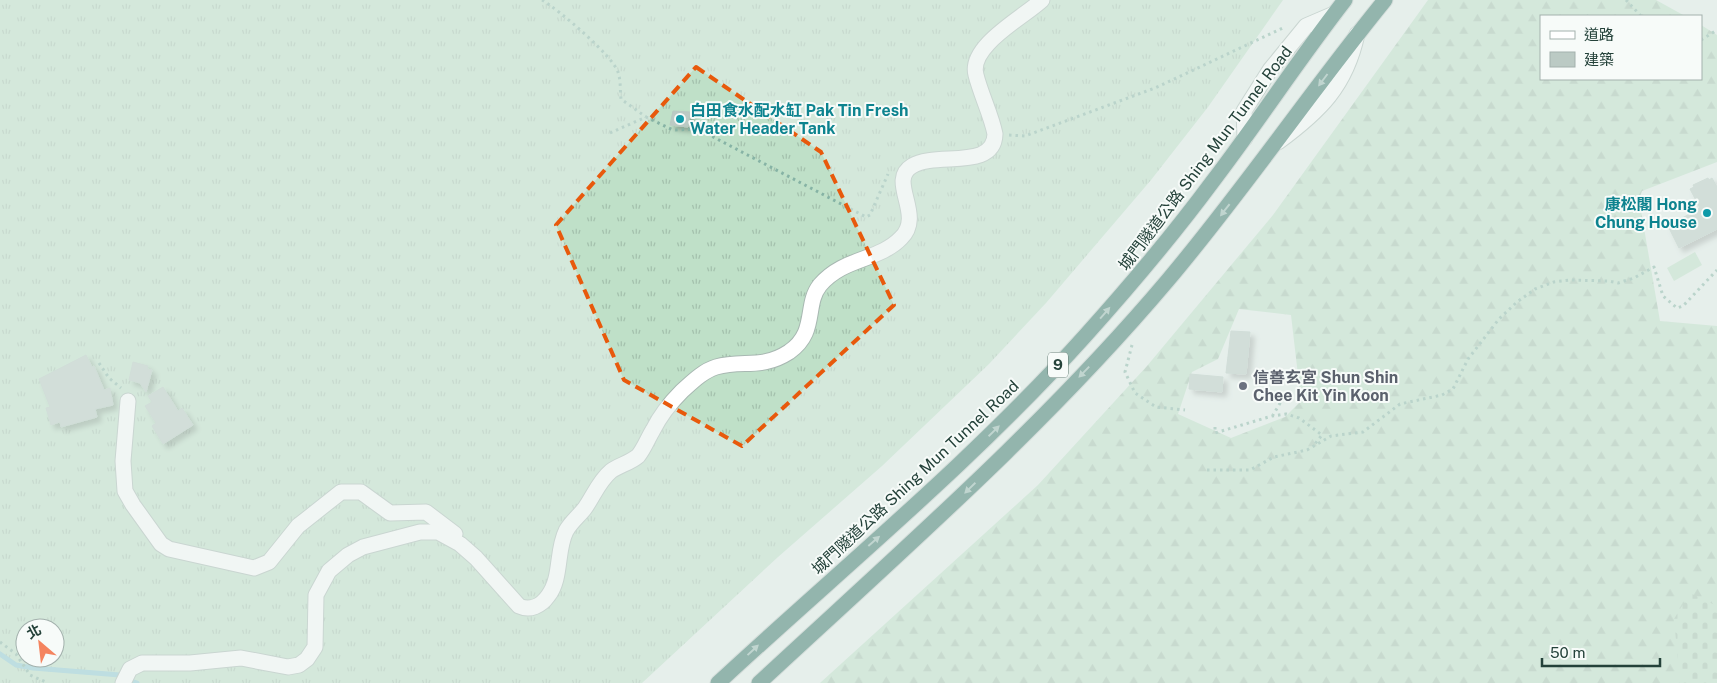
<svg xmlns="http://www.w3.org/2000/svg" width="1717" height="683" font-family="'Public Sans','Noto Sans TC',sans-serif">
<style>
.grass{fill:url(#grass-tufts);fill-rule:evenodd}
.forest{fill:url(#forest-firs);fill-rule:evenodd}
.cemetery{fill:url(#cemetery-stones)}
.garden{fill:#bfe0c8}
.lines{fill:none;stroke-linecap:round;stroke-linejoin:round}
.stream{stroke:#8ec9d4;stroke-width:5}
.building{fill:#bbcac4;stroke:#b8c9c2;filter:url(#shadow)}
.minor-casing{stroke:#a8b8b2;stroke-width:17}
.highway-casing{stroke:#c2cac8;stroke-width:17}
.path{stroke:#86b3a5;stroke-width:3;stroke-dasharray:2.5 4;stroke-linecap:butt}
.minor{stroke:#fff;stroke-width:15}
.highway{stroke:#2f6f62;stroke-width:15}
.oneway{fill:#93b5ae}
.marked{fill:none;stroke:#e8590c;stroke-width:4;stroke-dasharray:10 6;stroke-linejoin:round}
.culture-dot{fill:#0f9aa8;stroke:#f7fbf9;stroke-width:2}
.worship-dot{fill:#6b7280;stroke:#f7fbf9;stroke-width:2}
.labels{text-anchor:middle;stroke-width:4;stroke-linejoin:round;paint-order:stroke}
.shield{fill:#f7fbf9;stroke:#637a73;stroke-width:1}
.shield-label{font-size:15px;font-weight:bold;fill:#24423a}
.culture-label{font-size:16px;font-weight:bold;fill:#0d838f;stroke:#f7fbf9;text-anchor:start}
.street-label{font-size:16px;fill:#24423a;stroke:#f7fbf9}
.worship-label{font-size:16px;font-weight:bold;fill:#5b616d;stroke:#f7fbf9;text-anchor:start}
</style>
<defs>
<pattern id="grass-tufts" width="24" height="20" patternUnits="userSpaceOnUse" patternTransform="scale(1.25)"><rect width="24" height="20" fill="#bfe0c8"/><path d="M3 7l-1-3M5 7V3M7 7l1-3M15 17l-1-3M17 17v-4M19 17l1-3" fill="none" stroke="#a4c1ad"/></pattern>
<pattern id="forest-firs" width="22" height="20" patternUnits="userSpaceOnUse" patternTransform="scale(1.25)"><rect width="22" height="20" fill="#bfe0c8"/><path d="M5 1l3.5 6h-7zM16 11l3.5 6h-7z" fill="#a4c1ad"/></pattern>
<pattern id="cemetery-stones" width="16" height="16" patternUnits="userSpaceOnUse" patternTransform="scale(1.25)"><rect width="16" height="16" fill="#bfe0c8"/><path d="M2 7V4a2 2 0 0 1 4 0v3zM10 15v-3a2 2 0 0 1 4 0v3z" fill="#a4c1ad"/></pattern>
<filter id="shadow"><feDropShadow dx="4.5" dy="4.5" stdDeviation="2.5" flood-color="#0004"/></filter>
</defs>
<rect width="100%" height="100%" fill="#e6efeb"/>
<path class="grass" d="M 0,0 L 1283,0 L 1208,107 L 1151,180 L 1046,303 L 989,364 L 882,466 L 778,557 L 642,683 L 0,683 ZM 25,628 L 55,628 L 55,658 L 25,658 Z"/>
<path class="forest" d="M 1428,0 L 1656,0 L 1685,16 L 1541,16 L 1541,79 L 1701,79 L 1701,25 L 1717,35 L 1717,162 L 1642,191 L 1639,199 L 1660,321 L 1717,326 L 1717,683 L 820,683 L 1038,485 L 1147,366 L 1273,215 ZM 1239,309 L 1291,315 L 1301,401 L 1285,417 L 1231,438 L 1178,414 L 1192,372 L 1218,359 Z"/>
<polygon class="cemetery" points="1690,593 1717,606 1717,683 1680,683 1674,619"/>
<polygon class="garden" points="1695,252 1702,265 1674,281 1667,268"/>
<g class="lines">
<g class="stream">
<polyline points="0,654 16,665 33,668 120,675"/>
<polyline points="134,682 137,683"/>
</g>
</g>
<g class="building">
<polygon points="673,111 690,112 688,127 670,125"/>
<polygon points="1708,178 1709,180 1712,178 1717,187 1717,229 1679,248 1668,226 1700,208 1690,189 1694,187 1693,185"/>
<polygon points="1231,331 1250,332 1246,374 1226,373"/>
<polygon points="86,355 92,367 94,366 104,390 110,388 113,405 95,409 97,417 61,427 60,422 51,425 46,408 50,407 39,379"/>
<polygon points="133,362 148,366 147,369 152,370 146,392 140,383 129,380"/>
<polygon points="1190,374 1223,377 1222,392 1189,389"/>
<polygon points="163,387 178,411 182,408 193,425 163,444 152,426 156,423 145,406 152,402 148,396"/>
</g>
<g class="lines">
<defs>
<g id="minor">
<polyline points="1245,138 1244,111 1270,70 1306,26 1334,14"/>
<path d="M 1278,142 C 1320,111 1346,86 1357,34"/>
<polyline points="128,401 123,461 125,491 133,505 161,544 169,549 254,568 269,562 298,526 341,492 361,492 390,513 426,512 455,534"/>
<path d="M 123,683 L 130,669 L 142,663 L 190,663 L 241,658 L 288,667 L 299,665 L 307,659 L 315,647 L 316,595 L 329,571 L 348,555 L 363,547 L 420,532 L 438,532 L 460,544 L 476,558 L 519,606 C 530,611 541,606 548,596 C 562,578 556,551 566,531 C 571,522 579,516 585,508 C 594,495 599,481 611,471 C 619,465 630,463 638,456 C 644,449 648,438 653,430 C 660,416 671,402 682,391 C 692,382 703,371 716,367 C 743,359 761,370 789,352 C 818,332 804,305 820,285 C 844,257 879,261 901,238 C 925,215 887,181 912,166 C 936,151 994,171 995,134 C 991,114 981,95 976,75 C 968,46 1024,17 1042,0"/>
</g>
<g id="highway">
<path d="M 718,683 C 841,569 972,462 1085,336 C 1129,287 1173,235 1213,181 C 1258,122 1299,59 1345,0"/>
<path d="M 759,683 C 899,553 1044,427 1168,280 C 1244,190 1310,92 1385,0"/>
</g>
</defs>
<use href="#minor" class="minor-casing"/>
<use href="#highway" class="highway-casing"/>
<g class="path">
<path d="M 542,0 C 559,10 613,56 618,72 C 621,81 620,91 621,99 L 646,117"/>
<polyline points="1626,0 1641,16"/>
<polyline points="1701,40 1717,30"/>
<polyline points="610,133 646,117 673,130 698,129 866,217 870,215 888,174"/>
<polyline points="1009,135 1025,136 1155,88 1285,27"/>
<polyline points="1132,345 1125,372 1135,393 1156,407 1185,410"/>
<polyline points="99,363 109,378 121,388"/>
<polyline points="1262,391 1285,395 1273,415"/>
<polyline points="1215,427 1215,433 1272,416 1286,414 1299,418 1322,435 1314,445"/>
<polyline points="1207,470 1250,470 1274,457 1307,450 1331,436 1363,432 1400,404 1442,395 1453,389 1468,359 1499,319 1517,302 1535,289 1554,282 1570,280 1609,281 1618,283 1634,278 1654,267 1663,296 1677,308 1683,306 1717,270"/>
<polyline points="0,642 16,654 30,675 48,683"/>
</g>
<use href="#minor" class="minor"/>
<use href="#highway" class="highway"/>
</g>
<defs><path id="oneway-solid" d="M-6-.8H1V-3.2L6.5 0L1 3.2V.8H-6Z" transform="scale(1.25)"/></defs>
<g class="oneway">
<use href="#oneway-solid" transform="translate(1323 80) rotate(127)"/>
<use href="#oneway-solid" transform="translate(1225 210) rotate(128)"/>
<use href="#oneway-solid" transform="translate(1105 313) rotate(-49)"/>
<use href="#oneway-solid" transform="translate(1084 372) rotate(134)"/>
<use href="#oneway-solid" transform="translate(994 431) rotate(-44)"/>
<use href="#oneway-solid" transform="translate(970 488) rotate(136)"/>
<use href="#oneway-solid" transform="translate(874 541) rotate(-41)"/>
<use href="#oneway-solid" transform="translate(753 650) rotate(-43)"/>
</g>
<path d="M0 0H1717V683H0ZM 696,67 L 821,152 L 894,305 L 742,446 L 624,380 L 556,225 Z" fill="#e6efeb" fill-opacity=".55" fill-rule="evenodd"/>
<path class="marked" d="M 696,67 L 821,152 L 894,305 L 742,446 L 624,380 L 556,225 Z"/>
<g class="culture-dot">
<circle cx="680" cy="119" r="5"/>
<circle cx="1707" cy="213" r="5"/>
</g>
<circle class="worship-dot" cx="1243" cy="386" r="5"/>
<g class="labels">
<rect class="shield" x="1048" y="352.5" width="20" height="25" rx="4"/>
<g class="shield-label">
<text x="1058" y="370">9</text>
</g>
<g class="culture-label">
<text x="690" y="116">白田食水配水缸 Pak Tin Fresh<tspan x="690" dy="18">Water Header Tank</tspan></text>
<text x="1697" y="210" text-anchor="end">康松閣 Hong<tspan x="1697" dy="18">Chung House</tspan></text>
</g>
<g class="street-label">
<text transform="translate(1205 158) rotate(-53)" y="6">城門隧道公路 Shing Mun Tunnel Road</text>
<text transform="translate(915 477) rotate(-43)" y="6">城門隧道公路 Shing Mun Tunnel Road</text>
</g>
<g class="worship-label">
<text x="1253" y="383">信善玄宮 Shun Shin<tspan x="1253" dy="18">Chee Kit Yin Koon</tspan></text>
</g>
</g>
<rect x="1540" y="15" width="162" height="65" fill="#f7fbf9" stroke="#a3b1ad"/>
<rect x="1550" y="31" width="25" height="8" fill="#ffffff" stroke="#a3b1ad"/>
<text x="1584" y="40" font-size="15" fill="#24423a">道路</text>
<rect x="1550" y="52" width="25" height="15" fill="#bbcac4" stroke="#a3b1ad"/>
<text x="1584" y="65" font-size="15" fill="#24423a">建築</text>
<g transform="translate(40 643) rotate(332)"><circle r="24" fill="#f7fbf9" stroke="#a3b1ad"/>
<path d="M0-4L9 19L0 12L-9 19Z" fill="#f4845f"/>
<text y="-8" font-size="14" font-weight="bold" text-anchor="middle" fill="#24423a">北</text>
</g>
<path d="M1542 658v8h118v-8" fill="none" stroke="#24423a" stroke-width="2.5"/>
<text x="1550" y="658" font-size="15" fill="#24423a" stroke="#f7fbf9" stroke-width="4" paint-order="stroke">50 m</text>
</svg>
